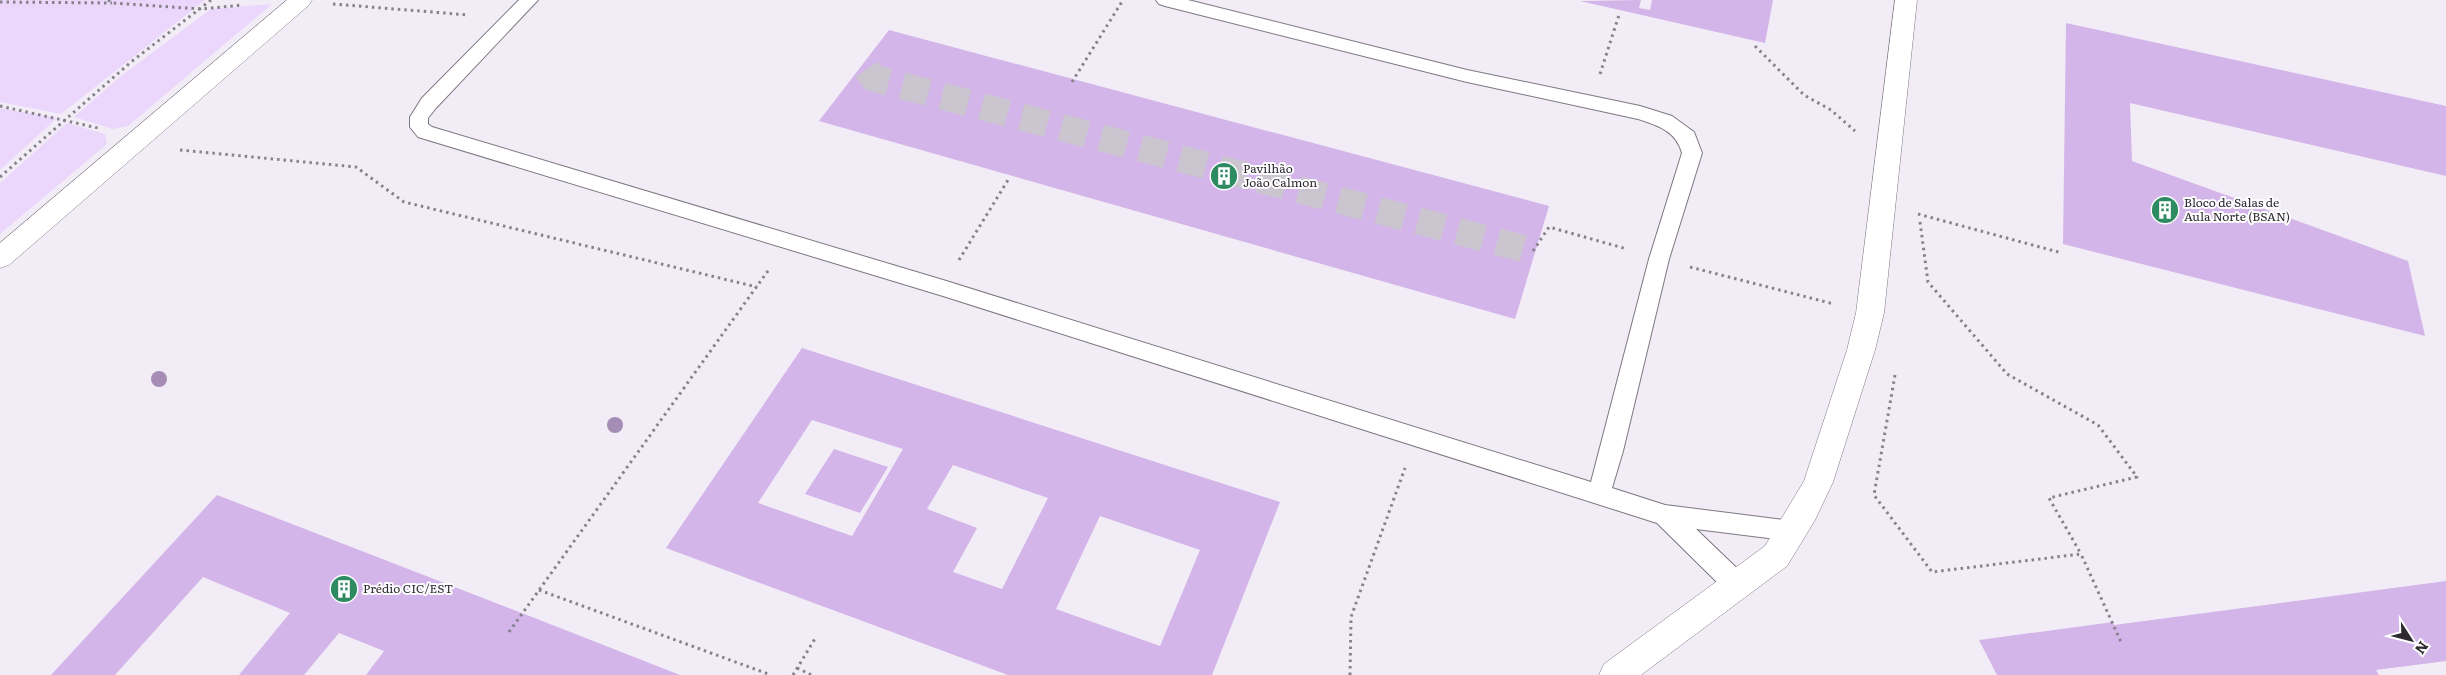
<svg xmlns="http://www.w3.org/2000/svg" width="2446" height="675" font-family="Literata,serif">
<style>
.green{fill:#ecd7fc}
.building{fill:#d3b5e9;fill-rule:evenodd}
.lines{fill:none;stroke-linecap:round;stroke-linejoin:round}
.pedestrian-tunnel{stroke:#cac5cf;stroke-width:27;stroke-dasharray:27 14;stroke-linecap:butt}
.service-casing{stroke:#7c7780;stroke-width:2}
.tertiary-casing{stroke:#7c7780;stroke-width:1}
.path{stroke:#868289;stroke-width:3;stroke-dasharray:2.5 4;stroke-linecap:butt}
.service{fill:#fff;fill-rule:evenodd}
.tertiary{fill:#fff;fill-rule:evenodd}
.tree{fill:#a58db5}
.labels{text-anchor:middle;stroke-width:4;stroke-linejoin:round;paint-order:stroke}
.poi-label{font-size:12px;fill:#2c2a2d;stroke:#fdfcfe;text-anchor:start}
</style>
<rect width="100%" height="100%" fill="#f2ecf7"/>
<g class="green">
<polygon points="0,0 205,0 61,114 0,102"/>
<polygon points="272,4 128,126 113,129 74,117 121,76 211,9"/>
<polygon points="0,108 57,118 0,170"/>
<polygon points="67,123 105,134 107,144 0,234 0,183"/>
</g>
<g class="building">
<polygon points="1641,0 1639,8 1650,10 1652,0 1773,0 1765,43 1580,1"/>
<polygon points="2066,23 2446,106 2446,176 2130,103 2132,161 2408,261 2425,336 2063,244"/>
<polygon points="889,30 1549,206 1515,319 819,121"/>
<path d="M 802,348 L 1280,502 L 1212,675 L 1008,675 L 666,548 ZM 812,420 L 903,449 L 852,536 L 758,503 ZM 953,465 L 1048,498 L 1002,589 L 953,572 L 977,528 L 927,509 ZM 1100,516 L 1200,550 L 1160,646 L 1056,609 Z"/>
<polygon points="834,449 888,467 860,513 805,494"/>
<polygon points="217,495 532,617 680,675 366,675 384,651 339,633 304,675 239,675 290,613 203,577 115,675 51,675"/>
<polygon points="2446,581 2446,661 2376,670 2379,675 1997,675 1979,640 2113,622 2114,625"/>
</g>
<g class="lines">
<polyline class="pedestrian-tunnel" points="867,69 873,78 1533,251"/>
<defs>
<path id="service" d="M 519,0 L 538,0 L 436,108 L 428,118 L 428,124 L 432,127 L 943,280 L 1591,482 L 1649,259 L 1682,153 C 1676,131 1659,126 1638,119 L 1467,82 L 1165,6 L 1159,4 L 1156,0 L 1188,0 L 1467,70 L 1640,106 L 1672,116 L 1694,132 L 1702,153 L 1669,259 L 1623,451 L 1612,488 L 1665,505 L 1792,521 L 1800,524 L 1804,531 L 1800,538 L 1792,541 L 1696,529 L 1746,577 L 1749,585 L 1746,593 L 1737,596 L 1728,593 L 1657,523 L 943,296 L 418,137 L 410,127 L 410,117 L 422,98 Z"/>
<g id="tertiary">
<polygon points="287,0 312,0 309,5 9,265 0,268 0,243"/>
<polygon points="1895,0 1917,0 1884,313 1875,350 1833,482 1815,520 1787,566 1641,675 1599,675 1604,664 1765,546 1804,481 1847,350 1856,313"/>
</g>
</defs>
<use href="#service" class="service-casing"/>
<use href="#tertiary" class="tertiary-casing"/>
<g class="path">
<polyline points="108,0 113,3 201,9 242,5"/>
<polyline points="0,2 112,3"/>
<polyline points="333,4 469,15"/>
<polyline points="1755,46 1804,95 1831,110 1855,131"/>
<polyline points="1600,74 1619,15"/>
<polyline points="1072,82 1123,0"/>
<polyline points="0,106 98,128"/>
<polyline points="180,150 356,167 404,202 757,287"/>
<polyline points="0,177 131,62 211,0"/>
<polyline points="1918,214 2062,253"/>
<polyline points="1920,222 1928,282 2007,374 2098,425 2137,477 2049,498 2081,554"/>
<polyline points="1533,251 1549,227 1627,249"/>
<polyline points="959,260 1008,180"/>
<polyline points="1690,267 1834,304"/>
<polyline points="1895,375 1874,495 1932,572 2081,554 2121,642"/>
<polyline points="539,590 771,675"/>
<polyline points="509,632 770,268"/>
<polyline points="797,668 812,675"/>
<polyline points="793,675 816,637"/>
<polyline points="1350,675 1351,617 1405,468"/>
</g>
<use href="#service" class="service"/>
<use href="#tertiary" class="tertiary"/>
</g>
<g class="tree">
<circle cx="159" cy="379" r="8"/>
<circle cx="615" cy="425" r="8"/>
</g>
<defs>
<symbol id="building-disc" viewBox="-11 -11 22 22"><circle r="9.5" fill="#2d8a61" stroke="#fdfcfe"/><path d="M-4-6H4V6H1V3H-1V6H-4ZM-2.5-4.3h1.7v1.8h-1.7ZM.8-4.3h1.7v1.8H.8ZM-2.5-1h1.7V.8h-1.7ZM.8-1h1.7V.8H.8Z" fill="#fff"/></symbol>
</defs>
<g fill-rule="evenodd">
<use href="#building-disc" x="1208" y="160" width="32" height="32"/>
<use href="#building-disc" x="2149" y="194" width="32" height="32"/>
<use href="#building-disc" x="328" y="573" width="32" height="32"/>
</g>
<g class="labels">
<g class="poi-label">
<text x="1243" y="173">Pavilhão<tspan x="1243" dy="14">João Calmon</tspan></text>
<text x="2184" y="207">Bloco de Salas de<tspan x="2184" dy="14">Aula Norte (BSAN)</tspan></text>
<text x="363" y="593">Prédio CIC/EST</text>
</g>
</g>
<g transform="translate(2411 640) rotate(126)" stroke="#fdfcfe" stroke-width="4" paint-order="stroke">
<path d="M0-4L9 19L0 12L-9 19Z" fill="#2c2a2d"/>
<text y="-8" font-size="14" font-weight="bold" text-anchor="middle" fill="#2c2a2d">N</text>
</g>
</svg>
